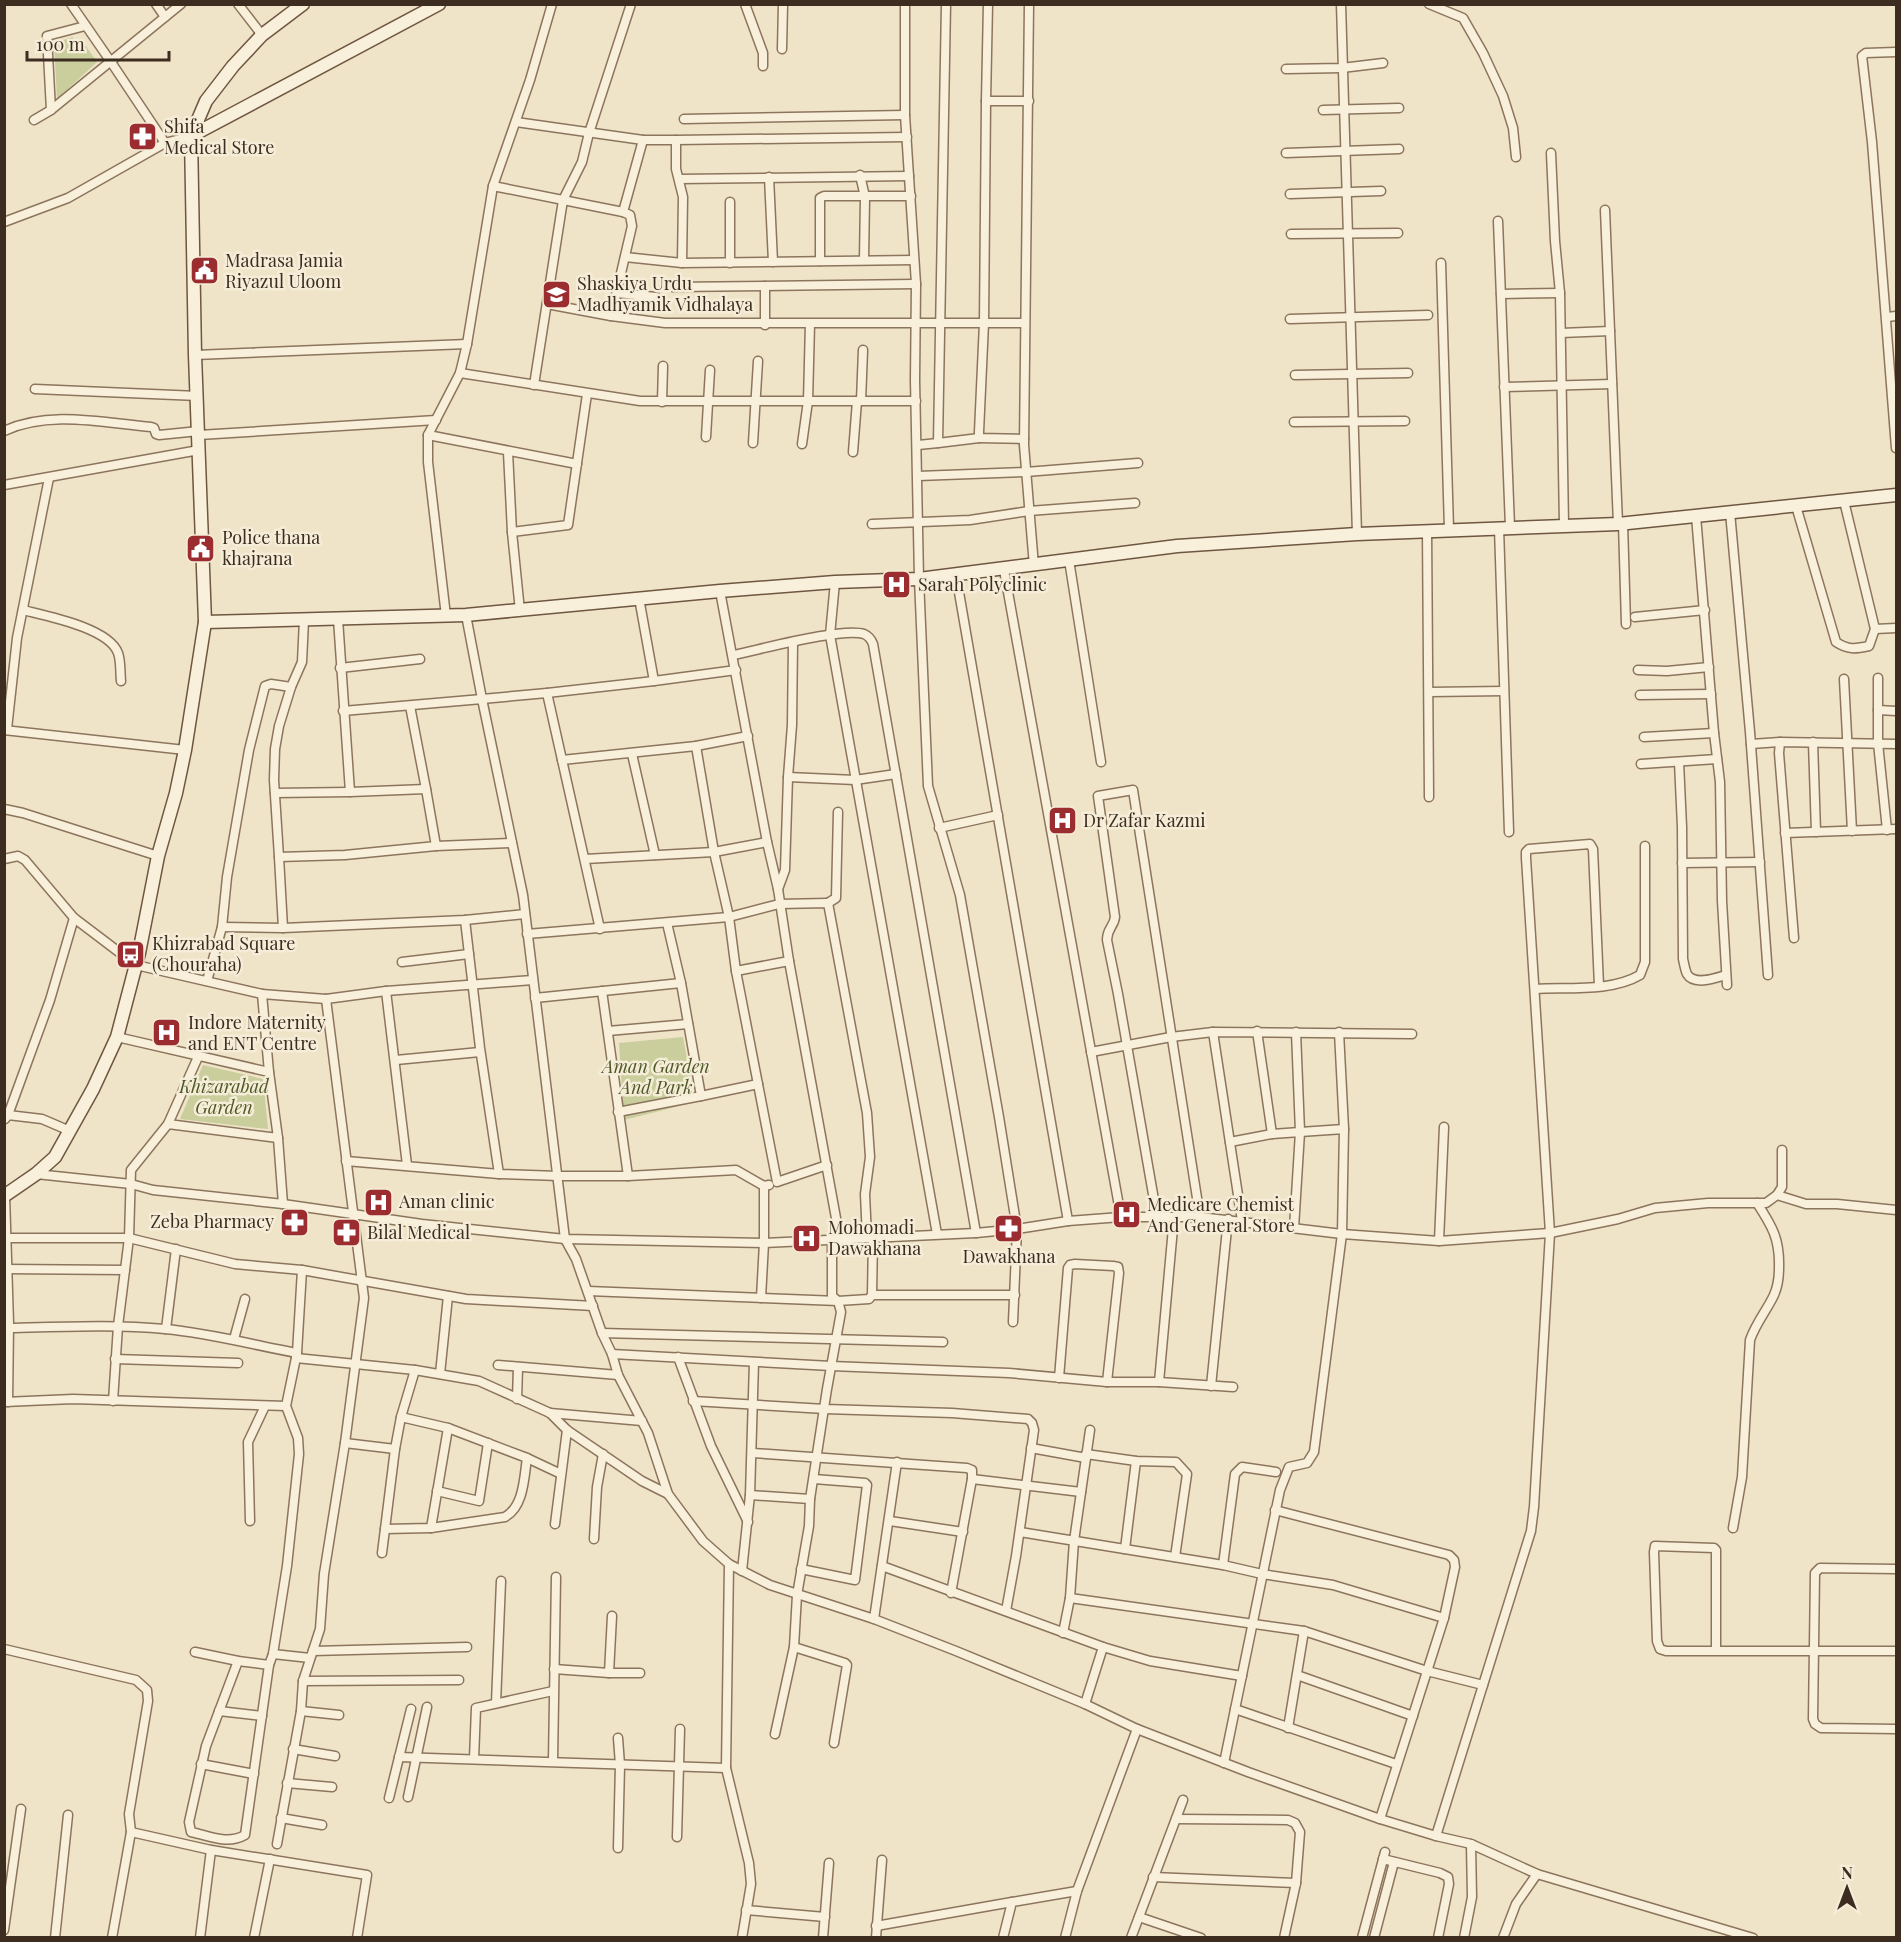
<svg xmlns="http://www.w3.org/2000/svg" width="1901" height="1942" font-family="'Playfair Display',serif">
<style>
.green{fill:#c9ce9c}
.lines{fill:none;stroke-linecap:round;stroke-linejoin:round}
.street-casing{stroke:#8c755d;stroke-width:11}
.secondary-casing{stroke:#6e5640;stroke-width:15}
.street{stroke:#f9f0dc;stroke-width:8}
.secondary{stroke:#f9f0dc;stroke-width:12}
.labels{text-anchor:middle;stroke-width:5;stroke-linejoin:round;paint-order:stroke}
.poi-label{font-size:18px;fill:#3c2d20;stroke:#f6edd8;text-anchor:start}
.park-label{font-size:18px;font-style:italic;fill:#4d5927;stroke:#f6edd8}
</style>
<rect width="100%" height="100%" fill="#efe3c8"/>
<g class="green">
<polygon points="73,37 74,45 83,42 97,62 57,99 54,43"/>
<polygon points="683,1037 695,1102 624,1120 619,1043"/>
<polygon points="203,1065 263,1079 268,1129 180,1119"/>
</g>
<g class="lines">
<defs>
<g id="street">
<polyline points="71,4 111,62 165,143"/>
<polyline points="156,4 165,17"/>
<polyline points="238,4 262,35"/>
<polyline points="745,4 763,53 763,66"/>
<polyline points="905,4 905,115 916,284 915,380 919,579 928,786 960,895 999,1117 1017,1229 1013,1322"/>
<polyline points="1029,4 1024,445 1034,566"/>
<polyline points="1341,4 1357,534"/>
<polyline points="1429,4 1463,18 1483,53 1503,96 1513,128 1516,157"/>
<polyline points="782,49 783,4"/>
<polyline points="1896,52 1866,53 1862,56 1872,142 1896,448"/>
<polyline points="1286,69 1342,68 1383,63"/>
<polyline points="986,101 988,4"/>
<polyline points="51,110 47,36 85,26"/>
<polyline points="1323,110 1399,108"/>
<polyline points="684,119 905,115"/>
<polyline points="34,120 51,110 181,4"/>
<polyline points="516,122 643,140 676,140"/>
<polyline points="1286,153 1399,149"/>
<polyline points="1551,153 1555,241 1560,293 1564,525"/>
<polyline points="860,175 865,197 864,260"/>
<polyline points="769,177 773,262"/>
<polyline points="679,179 909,176"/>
<polyline points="493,186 623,212 630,215 632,226 611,316 547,304"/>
<polyline points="1290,194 1381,191"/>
<polyline points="730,202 730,263"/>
<polyline points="1605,210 1618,524"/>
<polyline points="623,212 643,140"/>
<polyline points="1498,221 1510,527"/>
<polyline points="4,222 68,198 165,143 191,136"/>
<polyline points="1291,234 1398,233"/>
<polyline points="625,257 682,263 914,260"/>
<polyline points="820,261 820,198 824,196 911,196"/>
<polyline points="682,263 683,197 676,169 676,140 907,137"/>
<polyline points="1441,263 1449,529"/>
<polyline points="765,286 765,325"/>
<polyline points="673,287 916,284"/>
<polyline points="617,293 656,297"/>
<polyline points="1501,294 1560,293"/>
<polyline points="611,316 665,323 1024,323"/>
<polyline points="1887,317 1896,316"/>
<polyline points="1290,319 1428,315"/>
<polyline points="1561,333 1610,331"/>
<polyline points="195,355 467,344"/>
<polyline points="460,373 640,401 916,401"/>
<polyline points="1295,375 1408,373"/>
<polyline points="534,385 563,200 582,162 589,133 631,4"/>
<polyline points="1504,387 1612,384"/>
<polyline points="35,389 198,396"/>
<polyline points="861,401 863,350"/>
<polyline points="662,402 663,366"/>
<polyline points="1294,422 1405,421"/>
<path d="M 4,431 C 50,410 103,423 151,427 L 154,428 L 156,434 L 159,435 L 199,431"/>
<polyline points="199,435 436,420"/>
<polyline points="428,435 577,464"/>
<polyline points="706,437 710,370"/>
<polyline points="1024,439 979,438 979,432 984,323 986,101 1029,101"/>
<polyline points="753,443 758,361"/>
<polyline points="938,443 979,438"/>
<polyline points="802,444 808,401 810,324"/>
<polyline points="918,445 938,443 946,4"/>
<polyline points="508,452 512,532 520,611"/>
<polyline points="853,452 857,401"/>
<polyline points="918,476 1026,472 1138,463"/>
<polyline points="4,485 199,450"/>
<path d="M 1796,506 L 1836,642 C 1848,650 1855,649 1869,646 L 1875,629 L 1844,501"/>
<polyline points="1730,512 1750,732 1768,975"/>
<polyline points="1696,516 1714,733 1720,782 1722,901 1727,985"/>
<polyline points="1623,523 1626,624"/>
<polyline points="872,524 970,520 1029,511 1135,503"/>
<polyline points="1499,528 1509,832"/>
<polyline points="1427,530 1429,797"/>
<polyline points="512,532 568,525 587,394"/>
<polyline points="1069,560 1101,762"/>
<polyline points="1004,570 1121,1217"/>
<polyline points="956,575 1068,1221"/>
<polyline points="835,582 830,635 937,1234"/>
<polyline points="720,591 767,842 778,889 789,961 840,1240"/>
<path d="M 23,610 C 47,616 109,628 118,653 C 121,661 120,672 121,681"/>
<polyline points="466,615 482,699 547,693 654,681 639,598"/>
<polyline points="446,616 428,462 428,435 460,373 467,344 493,186 530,80 552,4"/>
<polyline points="1635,617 1705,610"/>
<polyline points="304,620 302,662 291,687 279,726 275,749 274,780 279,857 345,855 436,846 426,789 350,792 338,619"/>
<polyline points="1875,629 1896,628"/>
<path d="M 733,655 C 759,650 842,627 864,634 C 869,636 871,639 873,644 L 976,1233"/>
<polyline points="340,668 420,659"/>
<polyline points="1638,670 1667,671 1709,667"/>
<polyline points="1878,678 1878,743 1887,830"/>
<polyline points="1844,679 1852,831"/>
<polyline points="654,681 736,670"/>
<polyline points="1429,692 1504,691"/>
<polyline points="547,693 600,929"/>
<polyline points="1640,695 1711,694"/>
<polyline points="410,706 426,789"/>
<polyline points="1878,710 1896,711"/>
<polyline points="343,711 482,699 523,895 565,1239 576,1259 602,1333 612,1354 618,1375 648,1433 668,1494 703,1541 729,1564 726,1768 749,1863 751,1884 742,1938"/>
<polyline points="7,729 17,638 49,478"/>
<polyline points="4,730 185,750"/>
<polyline points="1644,737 1714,733"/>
<polyline points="1813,742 1816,832"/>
<polyline points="1751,744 1780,742"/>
<polyline points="696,746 714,852 729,917 736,971"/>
<polyline points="632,754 655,855"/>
<polyline points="562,760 696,746 748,736"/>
<path d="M 1679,762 L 1682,827 L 1683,959 C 1684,963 1685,970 1687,974 C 1694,986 1716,978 1726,975"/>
<polyline points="1641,764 1717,759"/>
<polyline points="788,777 855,780 896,774"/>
<polyline points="275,793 350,792"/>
<polyline points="4,809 23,813 158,856"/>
<polyline points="939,828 998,815"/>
<polyline points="1785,833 1896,829"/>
<polyline points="436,846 512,843"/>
<polyline points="279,857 283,928"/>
<polyline points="4,859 18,856 25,860 74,918 136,965 262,994 326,999 386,991 533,980"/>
<polyline points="585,859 714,852 767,842"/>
<polyline points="1682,863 1760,862"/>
<polyline points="778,889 785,870 788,777 792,725 793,643"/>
<polyline points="828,903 836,898 838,812"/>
<polyline points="465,920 480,1048 499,1174"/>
<polyline points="222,927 283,928 465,920 525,914"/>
<polyline points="527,934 729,917 779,904 828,903 867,1113 870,1157 865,1194 867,1238"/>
<polyline points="1794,938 1779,753 1780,742 1896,744"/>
<polyline points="789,961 736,971 777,1182 827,1165"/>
<polyline points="402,962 469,954"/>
<polyline points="207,981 222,927 227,877 249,750 265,686 271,684 291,687"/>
<path d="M 1535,989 C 1568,987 1611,992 1640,975 L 1645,962 L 1645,846"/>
<polyline points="386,991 407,1165"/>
<polyline points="602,991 628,1176"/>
<polyline points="262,994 269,1072"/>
<polyline points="535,998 681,983"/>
<polyline points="608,1031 688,1024"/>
<polyline points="1257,1031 1272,1134"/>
<polyline points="1213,1032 1242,1221"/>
<polyline points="1339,1032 1344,1129"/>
<polyline points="1091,1052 1171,1037 1213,1032 1412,1034"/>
<polyline points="396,1060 480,1052"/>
<polyline points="701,1096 758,1084"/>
<polyline points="618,1112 701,1096 681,983 667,923"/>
<polyline points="8,1115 50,1000 74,918"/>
<polyline points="5,1119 8,1115 42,1119 70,1131"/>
<polyline points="168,1124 198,1057"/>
<polyline points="278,1138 283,1204"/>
<polyline points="1230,1142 1272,1134 1300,1132 1294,1228"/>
<polyline points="346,1161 499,1174 559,1176 628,1176 736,1170 764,1186"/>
<polyline points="36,1174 131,1184 153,1190 283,1204 422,1224 565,1239 764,1243 976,1233 1017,1229 1068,1221 1121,1217 1200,1217 1342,1234 1439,1241 1550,1233 1618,1219 1655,1208 1708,1203 1766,1203 1777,1195 1782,1187 1782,1150"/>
<polyline points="5,1195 9,1324 8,1402"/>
<polyline points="1777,1195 1806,1204 1837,1204 1896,1210"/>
<path d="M 1157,1217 L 1118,994 L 1107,940 C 1107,928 1114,927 1115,917 L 1098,796 L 1133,790 L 1200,1217"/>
<polyline points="7,1238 129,1238 235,1264 302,1270 466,1299 593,1306"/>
<polyline points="1439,1241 1444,1127"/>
<polyline points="4,1269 125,1270"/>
<polyline points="588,1291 838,1301 869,1299 872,1295 1015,1295"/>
<polyline points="872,1295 873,1238"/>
<polyline points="761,1298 764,1243 764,1186 769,1185"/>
<path d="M 8,1328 C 60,1327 113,1324 165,1329 C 210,1333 253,1345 297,1353"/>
<polyline points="166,1329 176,1249"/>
<polyline points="602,1333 943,1342"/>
<polyline points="234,1339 245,1299"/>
<polyline points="612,1354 831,1366 1009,1373 1107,1382 1159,1382 1233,1387"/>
<polyline points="678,1357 711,1446 748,1522"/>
<polyline points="296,1358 415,1370 479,1381 550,1413 567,1430 642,1481 668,1494"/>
<polyline points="115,1359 238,1363"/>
<polyline points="498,1365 618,1375"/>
<polyline points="440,1374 448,1296"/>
<polyline points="1059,1378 1068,1268 1070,1265 1075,1264 1113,1266 1118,1267 1119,1273 1107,1382"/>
<polyline points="1159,1382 1174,1217"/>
<polyline points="1211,1386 1228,1219"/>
<polyline points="517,1399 518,1367"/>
<polyline points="113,1401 118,1326 129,1238 131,1170 168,1124 278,1138 269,1072 117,1037"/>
<polyline points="693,1401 825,1409 952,1413 1028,1419 1032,1423 1034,1430 1016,1556 1006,1611"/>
<polyline points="4,1402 73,1399 286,1406"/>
<polyline points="550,1413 642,1421"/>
<polyline points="401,1417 415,1370"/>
<polyline points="345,1443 395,1449"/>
<polyline points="1031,1448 1086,1458"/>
<polyline points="753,1453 967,1468 972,1470 972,1479"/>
<polyline points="1086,1454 1136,1461 1176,1462 1187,1474 1175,1557"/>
<polyline points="527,1458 561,1474"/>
<polyline points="437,1491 479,1501 488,1443"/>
<polyline points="750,1495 810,1499"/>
<polyline points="1275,1510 1449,1555 1454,1560 1455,1567 1444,1618 1380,1819"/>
<polyline points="250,1521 248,1442 265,1406"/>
<polyline points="890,1521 963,1532"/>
<polyline points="555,1524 567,1430"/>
<path d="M 1733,1528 L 1742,1477 L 1750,1340 C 1756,1323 1767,1310 1774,1295 C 1778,1286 1779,1277 1779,1268 C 1780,1239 1772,1226 1757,1203"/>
<path d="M 385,1529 L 431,1528 L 505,1517 C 524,1506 524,1478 527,1458 L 448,1428"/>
<polyline points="1020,1532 1223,1565 1262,1574 1333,1585 1444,1618"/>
<polyline points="594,1539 597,1487 603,1454"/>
<polyline points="1125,1549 1136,1461"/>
<polyline points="382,1553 395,1449 401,1417 448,1428 431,1528"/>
<polyline points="729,1564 770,1585 874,1619 956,1651 1085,1704 1137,1729 1248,1772 1380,1819 1436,1836 1471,1844 1537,1874 1753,1938"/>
<polyline points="1223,1565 1235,1474 1242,1467 1276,1472"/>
<polyline points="882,1566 1103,1647 1150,1661 1242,1676"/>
<polyline points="801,1569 855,1580 867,1485 865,1483 814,1479"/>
<polyline points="1896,1569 1820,1568 1815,1573 1813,1719 1815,1724 1821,1728 1896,1729"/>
<polyline points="742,1571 750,1495 754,1362"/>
<polyline points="951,1593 972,1479 1081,1492"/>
<polyline points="1070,1598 1304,1631 1427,1671 1483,1685"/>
<polyline points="874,1619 897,1462"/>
<polyline points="1063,1633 1070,1598 1074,1541 1090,1430"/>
<polyline points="794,1647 845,1663 847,1665 834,1743"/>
<polyline points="4,1649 136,1680 147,1690 148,1701 129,1814 131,1832 211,1850 367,1875 357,1938"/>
<polyline points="313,1651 467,1647"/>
<polyline points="1716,1651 1716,1550 1714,1548 1655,1546 1654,1552 1657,1641 1660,1649 1666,1651 1896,1651"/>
<polyline points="195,1652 238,1661 269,1665"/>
<polyline points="273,1654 310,1658"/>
<path d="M 238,1661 L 206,1746 L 189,1822 L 191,1832 C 210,1836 227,1845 245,1835 L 269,1665 L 273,1654 L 287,1566 L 299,1454 L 298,1438 L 286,1406 L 297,1353 L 302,1270"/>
<polyline points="554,1669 609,1673 612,1616"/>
<polyline points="609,1673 640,1673"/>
<polyline points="1297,1675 1413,1716"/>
<polyline points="303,1681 459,1680"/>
<polyline points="496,1703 501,1581"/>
<polyline points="1085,1704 1103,1647"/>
<polyline points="1235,1709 1396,1764"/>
<polyline points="219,1711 262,1716"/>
<polyline points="301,1711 339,1715"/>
<polyline points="1288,1728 1304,1631"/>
<polyline points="775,1734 794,1647 797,1595 809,1526 810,1499 827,1389 841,1312 838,1301 832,1296 832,1240"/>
<polyline points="293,1749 335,1756"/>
<polyline points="399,1757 726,1768"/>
<polyline points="474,1759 476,1708 553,1691"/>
<polyline points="553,1761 556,1577"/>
<polyline points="1224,1763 1280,1490 1289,1467 1307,1463 1314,1452 1342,1234 1344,1129 1300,1132 1296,1032"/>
<polyline points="201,1764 254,1774"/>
<polyline points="287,1783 332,1787"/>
<polyline points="408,1797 427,1707"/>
<polyline points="389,1798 411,1709"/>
<polyline points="281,1818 322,1825"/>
<polyline points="1176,1819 1288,1820 1295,1823 1300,1832 1296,1883 1284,1938"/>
<polyline points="1436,1836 1531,1531 1534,1507 1550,1233 1526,858 1526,852 1529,849 1590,844 1593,849 1599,986"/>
<polyline points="677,1837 680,1729"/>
<polyline points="277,1844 301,1711 303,1681 320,1629 324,1574 345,1443 364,1298 326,999"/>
<polyline points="618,1848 620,1765 618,1738"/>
<polyline points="1383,1859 1440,1873 1448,1877 1449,1884 1438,1938"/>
<polyline points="1153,1877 1296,1883"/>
<polyline points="746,1910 825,1917"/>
<polyline points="1139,1917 1201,1938"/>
<polyline points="876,1926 1012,1902"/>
<polyline points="4,1930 21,1809"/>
<polyline points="55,1938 68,1815"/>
<polyline points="112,1938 131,1832"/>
<polyline points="200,1938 211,1850"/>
<polyline points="254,1938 270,1859"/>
<polyline points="823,1938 829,1863"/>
<polyline points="876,1938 882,1860"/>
<polyline points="1003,1938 1012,1902 1077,1891"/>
<polyline points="1065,1938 1077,1891 1137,1729"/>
<polyline points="1131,1938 1183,1800"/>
<polyline points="1362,1938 1385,1852"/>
<polyline points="1374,1938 1394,1862"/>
<polyline points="1464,1938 1472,1897 1471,1844"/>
<polyline points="1503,1938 1516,1904 1537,1874"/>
</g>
<g id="secondary">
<polyline points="191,136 439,4"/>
<polyline points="205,622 466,615 720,591 835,582 919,579 1177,546 1357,534 1618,524 1896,495"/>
<polyline points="4,1196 36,1174 55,1157 93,1089 117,1037 139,953 158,856 176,793 185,750 205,622 195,355 191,136 206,101 233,66 262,35 303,4"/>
</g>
</defs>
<use href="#street" class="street-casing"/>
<use href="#secondary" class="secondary-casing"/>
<use href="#street" class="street"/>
<use href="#secondary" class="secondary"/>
</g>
<defs>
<symbol id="pharmacy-square" viewBox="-11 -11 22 22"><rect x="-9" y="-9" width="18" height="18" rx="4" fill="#9b2c30" stroke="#f6edd8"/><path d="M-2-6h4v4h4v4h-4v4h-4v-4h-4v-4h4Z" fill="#fff"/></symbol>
<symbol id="civic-square" viewBox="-11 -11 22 22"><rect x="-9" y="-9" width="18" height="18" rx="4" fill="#9b2c30" stroke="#f6edd8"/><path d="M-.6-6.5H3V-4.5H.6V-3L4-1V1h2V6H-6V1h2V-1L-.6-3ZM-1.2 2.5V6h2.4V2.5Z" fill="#fff"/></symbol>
<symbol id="school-square" viewBox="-11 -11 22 22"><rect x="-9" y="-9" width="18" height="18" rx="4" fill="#9b2c30" stroke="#f6edd8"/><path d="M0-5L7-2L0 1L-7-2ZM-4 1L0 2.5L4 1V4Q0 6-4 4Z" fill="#fff"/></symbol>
<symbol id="hospital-square" viewBox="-11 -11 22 22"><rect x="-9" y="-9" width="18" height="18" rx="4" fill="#9b2c30" stroke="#f6edd8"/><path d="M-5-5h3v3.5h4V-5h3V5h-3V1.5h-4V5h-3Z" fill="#fff"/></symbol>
<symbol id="bus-square" viewBox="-11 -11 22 22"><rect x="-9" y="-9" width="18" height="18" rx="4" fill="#9b2c30" stroke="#f6edd8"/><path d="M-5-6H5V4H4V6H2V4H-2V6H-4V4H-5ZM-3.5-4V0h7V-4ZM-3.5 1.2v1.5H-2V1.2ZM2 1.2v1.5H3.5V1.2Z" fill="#fff"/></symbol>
</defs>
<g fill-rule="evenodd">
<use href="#pharmacy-square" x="126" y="120" width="33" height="33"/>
<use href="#civic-square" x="188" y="254" width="33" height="33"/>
<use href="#school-square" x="540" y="278" width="33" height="33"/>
<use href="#civic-square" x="184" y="532" width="33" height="33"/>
<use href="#hospital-square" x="880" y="568" width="33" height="33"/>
<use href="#hospital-square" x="1046" y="804" width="33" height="33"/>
<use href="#bus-square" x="114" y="938" width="33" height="33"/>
<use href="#hospital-square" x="150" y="1016" width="33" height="33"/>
<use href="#hospital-square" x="362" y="1186" width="33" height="33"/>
<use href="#hospital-square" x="1110" y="1198" width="33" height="33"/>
<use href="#pharmacy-square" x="278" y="1206" width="33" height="33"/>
<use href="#pharmacy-square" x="992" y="1212" width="33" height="33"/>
<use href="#pharmacy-square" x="330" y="1216" width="33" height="33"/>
<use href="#hospital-square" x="790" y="1222" width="33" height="33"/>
</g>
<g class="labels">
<g class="poi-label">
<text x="164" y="133">Shifa<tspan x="164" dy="21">Medical Store</tspan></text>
<text x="225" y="267">Madrasa Jamia<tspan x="225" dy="21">Riyazul Uloom</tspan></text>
<text x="577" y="290">Shaskiya Urdu<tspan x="577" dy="21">Madhyamik Vidhalaya</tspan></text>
<text x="222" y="544">Police thana<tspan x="222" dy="21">khajrana</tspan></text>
<text x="918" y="591">Sarah Polyclinic</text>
<text x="1083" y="827">Dr Zafar Kazmi</text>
<text x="152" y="950">Khizrabad Square<tspan x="152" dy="21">(Chouraha)</tspan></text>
<text x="188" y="1029">Indore Maternity<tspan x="188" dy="21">and ENT Centre</tspan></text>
<text x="399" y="1208">Aman clinic</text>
<text x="1147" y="1211">Medicare Chemist<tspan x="1147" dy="21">And General Store</tspan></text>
<text x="274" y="1228" text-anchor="end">Zeba Pharmacy</text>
<text x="828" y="1234">Mohomadi<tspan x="828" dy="21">Dawakhana</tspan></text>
<text x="367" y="1239">Bilal Medical</text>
<text x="1009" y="1263" text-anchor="middle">Dawakhana</text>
</g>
<g class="park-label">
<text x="656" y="1073">Aman Garden<tspan x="656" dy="21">And Park</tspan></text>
<text x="224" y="1093">Khizarabad<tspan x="224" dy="21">Garden</tspan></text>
</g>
</g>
<rect width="1901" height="1942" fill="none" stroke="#3c2d20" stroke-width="12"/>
<g transform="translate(1847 1888)" stroke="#f6edd8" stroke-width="4.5" paint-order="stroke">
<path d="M0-4.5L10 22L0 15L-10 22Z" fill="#3c2d20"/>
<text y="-9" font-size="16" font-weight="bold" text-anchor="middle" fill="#3c2d20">N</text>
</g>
<path d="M27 51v9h142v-9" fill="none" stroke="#3c2d20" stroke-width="3"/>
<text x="36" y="51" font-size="18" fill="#3c2d20" stroke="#f6edd8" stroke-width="4.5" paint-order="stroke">100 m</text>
</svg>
